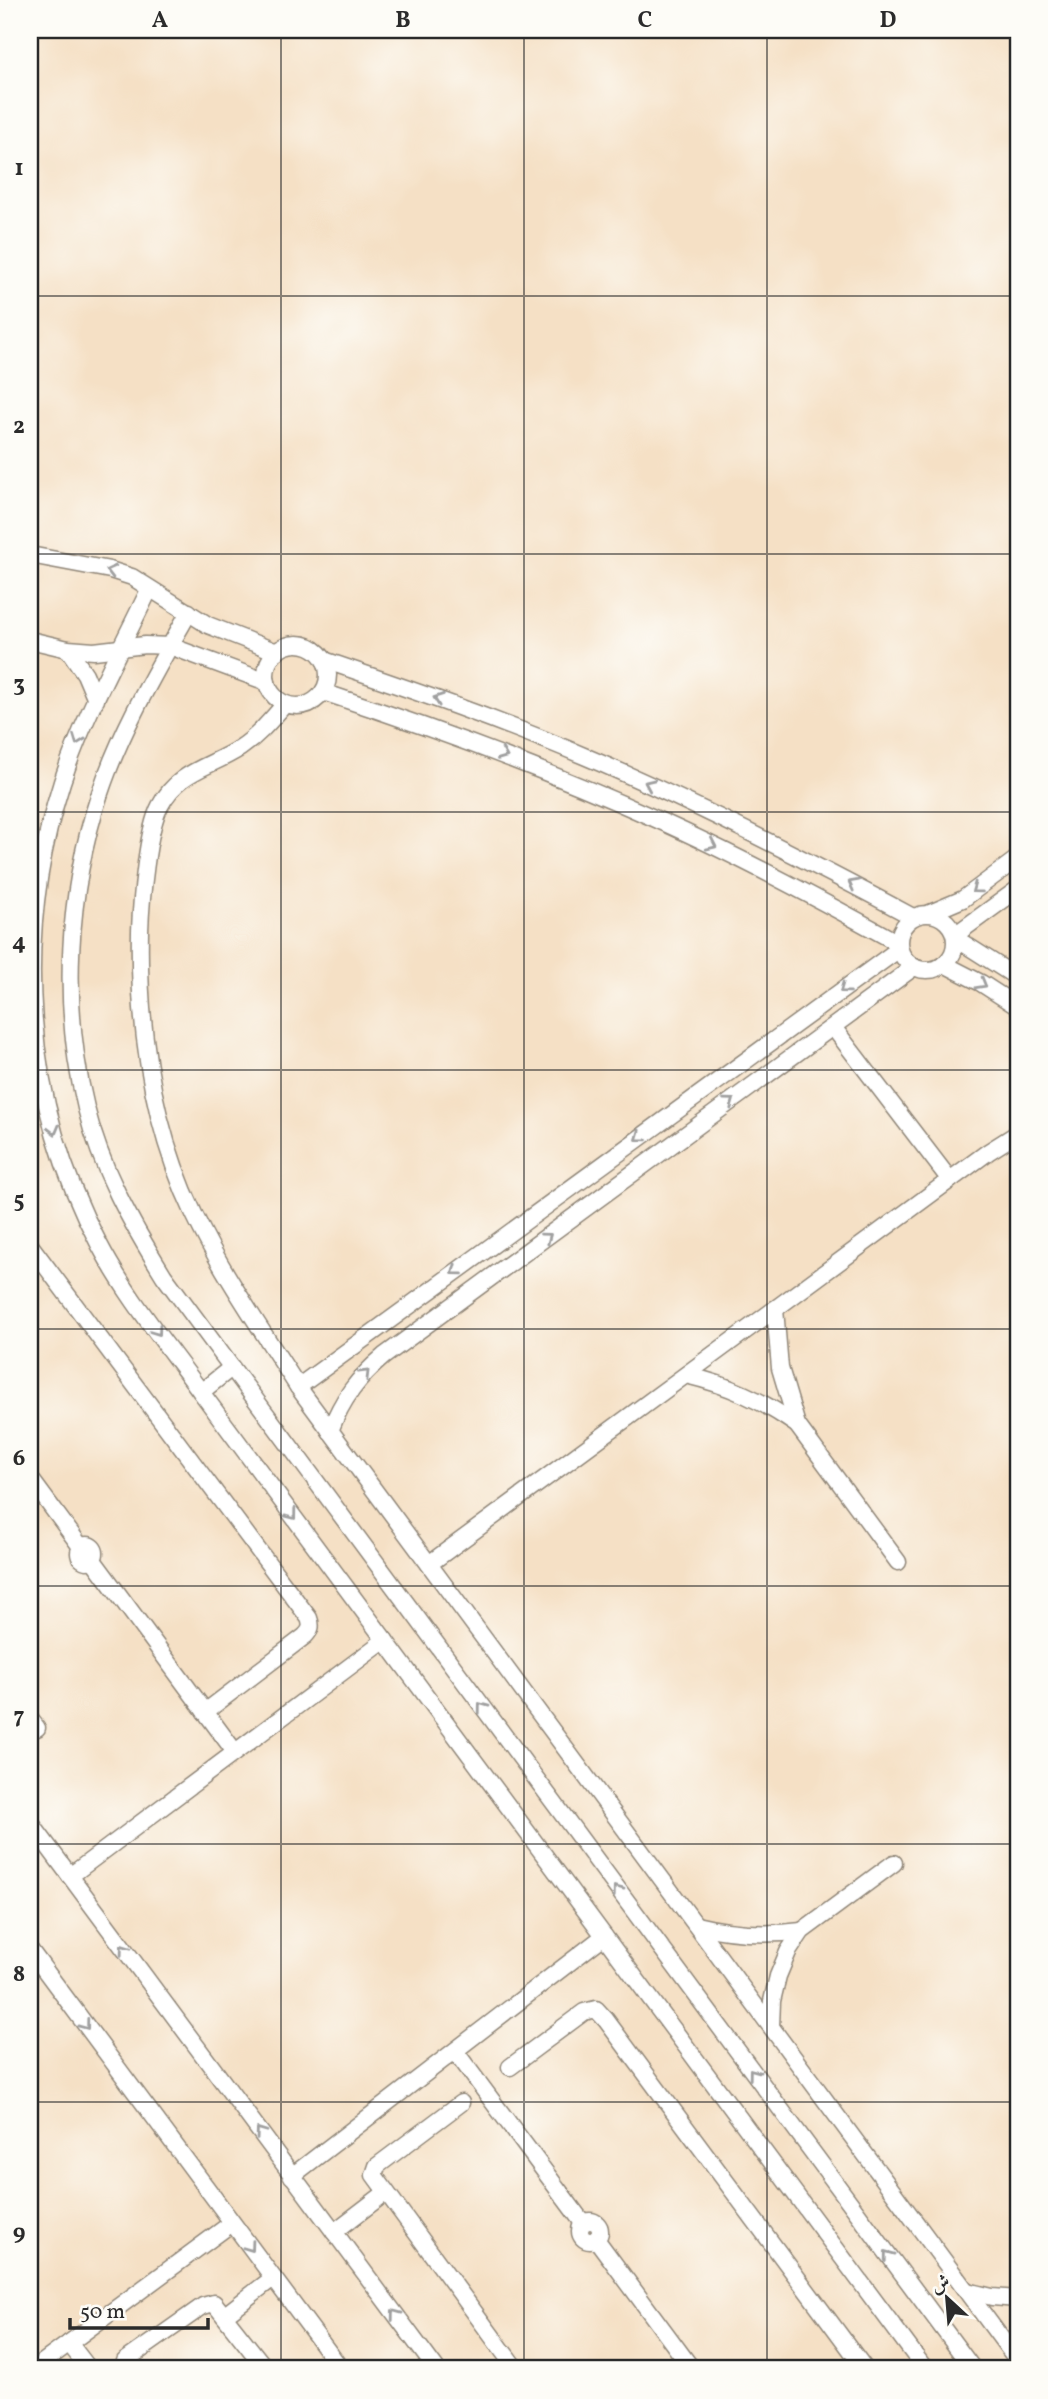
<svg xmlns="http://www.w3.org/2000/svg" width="1048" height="2399" font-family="Vollkorn,Amiri,serif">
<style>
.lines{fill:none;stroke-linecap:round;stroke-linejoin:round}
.street-casing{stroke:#908678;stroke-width:19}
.street{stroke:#fff;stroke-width:16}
.oneway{stroke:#a0a0a0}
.grid{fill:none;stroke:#2b2b2b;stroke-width:2;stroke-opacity:0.55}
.neatline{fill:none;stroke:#2b2b2b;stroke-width:2.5}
.grid-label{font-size:23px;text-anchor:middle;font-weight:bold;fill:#2b2b2b}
</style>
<rect width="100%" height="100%" fill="#fdfcf7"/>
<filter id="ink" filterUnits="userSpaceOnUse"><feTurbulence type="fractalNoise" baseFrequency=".0143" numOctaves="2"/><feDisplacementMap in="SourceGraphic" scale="14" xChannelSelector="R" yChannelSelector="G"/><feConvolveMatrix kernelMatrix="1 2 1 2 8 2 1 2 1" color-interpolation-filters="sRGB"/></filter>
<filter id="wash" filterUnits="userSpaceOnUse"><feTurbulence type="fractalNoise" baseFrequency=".00686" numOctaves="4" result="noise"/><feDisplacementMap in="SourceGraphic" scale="28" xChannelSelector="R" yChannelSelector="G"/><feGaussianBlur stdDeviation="1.57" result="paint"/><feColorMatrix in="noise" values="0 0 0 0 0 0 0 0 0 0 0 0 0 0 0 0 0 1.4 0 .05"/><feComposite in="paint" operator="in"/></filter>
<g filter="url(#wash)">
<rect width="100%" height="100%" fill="#f5e0c5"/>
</g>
<g filter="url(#ink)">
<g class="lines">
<defs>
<g id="street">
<polyline points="30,555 110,570 132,577 208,625 277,652"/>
<path d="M 149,590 C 119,653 84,715 62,782 C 13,935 23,1101 99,1244 C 126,1296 166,1344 201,1392 L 925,2369"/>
<path d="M 189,612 C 156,671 121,730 100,793 C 67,892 61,1006 86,1108 C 101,1169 131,1223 164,1276 L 973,2369"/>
<polyline points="30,640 68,649 94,651 145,645 170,646 267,682"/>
<circle cx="297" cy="675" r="31"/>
<polyline points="68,649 85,674 96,700"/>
<path d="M 324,660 C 412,690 499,720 584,756 C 696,803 805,859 913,917"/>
<path d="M 323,692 C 436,729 547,770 656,819 C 739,856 819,899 898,943"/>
<path d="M 285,704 C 271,720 258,736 240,748 C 209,768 179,770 160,806 C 147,830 141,902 140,931 C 138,1028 152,1126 194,1214 C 223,1275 262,1330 298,1387 L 1018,2361"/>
<polyline points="930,913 963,899 1018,858"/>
<circle cx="927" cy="942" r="28"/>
<polyline points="955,935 1018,889"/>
<polyline points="955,938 1018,978"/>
<polyline points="944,964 981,983 1018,1007"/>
<polyline points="833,1027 950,1180"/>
<path d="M 30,1245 L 309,1618 C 312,1626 311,1630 305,1636 L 205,1712"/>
<polyline points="775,1309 780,1368 797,1425 898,1562"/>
<path d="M 686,1375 C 728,1385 762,1400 797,1425"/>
<polyline points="298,1387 899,949"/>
<polyline points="201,1392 231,1368"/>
<path d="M 330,1431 C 342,1399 358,1378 384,1356 L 914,967"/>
<polyline points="30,1478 81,1547"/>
<circle cx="87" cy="1553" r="8"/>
<polyline points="93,1560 235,1752"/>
<polyline points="429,1564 988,1152 1018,1133"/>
<polyline points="30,1719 37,1728"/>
<polyline points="30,1822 436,2369"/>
<polyline points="70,1876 385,1640"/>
<path d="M 696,1925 C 732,1934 765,1936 802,1931"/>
<polyline points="30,1950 341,2369"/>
<polyline points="771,2026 772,2001 778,1976 788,1952 802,1931 894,1863"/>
<polyline points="455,2051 583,2223"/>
<polyline points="510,2067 584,2012 596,2009 606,2020 865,2369"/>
<polyline points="461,2103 377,2166 374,2175 516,2369"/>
<polyline points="292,2176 604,1936"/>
<circle cx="590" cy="2231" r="10"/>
<polyline points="334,2232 385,2193"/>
<polyline points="596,2239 692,2369"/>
<polyline points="967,2291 992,2297 1018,2299"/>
<polyline points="225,2315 273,2278"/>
<polyline points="69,2343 89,2369"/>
<polyline points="125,2361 203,2306 214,2303 266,2369"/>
<polyline points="34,2369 232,2223"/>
</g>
</defs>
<use href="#street" class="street-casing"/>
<use href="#street" class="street"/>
</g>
<defs><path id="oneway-chevron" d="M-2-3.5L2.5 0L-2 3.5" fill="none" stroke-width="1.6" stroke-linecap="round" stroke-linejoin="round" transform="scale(1.75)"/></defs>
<g class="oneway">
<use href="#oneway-chevron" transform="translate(111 571) rotate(-166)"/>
<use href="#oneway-chevron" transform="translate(438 699) rotate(-160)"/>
<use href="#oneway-chevron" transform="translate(78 740) rotate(111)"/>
<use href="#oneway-chevron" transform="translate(503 755) rotate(22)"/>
<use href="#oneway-chevron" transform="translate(649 784) rotate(-156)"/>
<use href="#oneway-chevron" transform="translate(712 845) rotate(25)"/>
<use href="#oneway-chevron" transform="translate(853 884) rotate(-152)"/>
<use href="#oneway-chevron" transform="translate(976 889) rotate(144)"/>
<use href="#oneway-chevron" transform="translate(982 984) rotate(30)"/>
<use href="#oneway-chevron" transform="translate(844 989) rotate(144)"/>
<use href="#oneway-chevron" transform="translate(730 1102) rotate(-36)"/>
<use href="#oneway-chevron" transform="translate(54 1130) rotate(75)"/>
<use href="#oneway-chevron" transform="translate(640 1137) rotate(144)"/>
<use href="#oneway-chevron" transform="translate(547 1237) rotate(-36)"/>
<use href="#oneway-chevron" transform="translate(456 1271) rotate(144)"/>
<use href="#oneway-chevron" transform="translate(157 1331) rotate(54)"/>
<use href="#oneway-chevron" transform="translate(365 1374) rotate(-45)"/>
<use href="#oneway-chevron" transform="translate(292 1515) rotate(53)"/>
<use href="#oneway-chevron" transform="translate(482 1707) rotate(-127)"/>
<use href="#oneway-chevron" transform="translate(617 1890) rotate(-127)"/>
<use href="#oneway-chevron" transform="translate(124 1949) rotate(-126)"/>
<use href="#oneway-chevron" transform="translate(85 2025) rotate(53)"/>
<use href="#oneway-chevron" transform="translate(753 2073) rotate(-127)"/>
<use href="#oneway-chevron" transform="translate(260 2132) rotate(-126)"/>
<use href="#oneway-chevron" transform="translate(250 2247) rotate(54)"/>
<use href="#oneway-chevron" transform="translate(888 2255) rotate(-127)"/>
<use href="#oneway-chevron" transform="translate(395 2314) rotate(-127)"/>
</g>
</g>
<path class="grid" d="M 281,30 L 281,2369M 524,30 L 524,2369M 767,30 L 767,2369M 30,296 L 1018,296M 30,554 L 1018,554M 30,812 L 1018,812M 30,1070 L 1018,1070M 30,1329 L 1018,1329M 30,1586 L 1018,1586M 30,1844 L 1018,1844M 30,2102 L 1018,2102"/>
<rect width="1048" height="2399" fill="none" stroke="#fdfcf7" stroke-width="77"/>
<g transform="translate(947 2298) rotate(334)" stroke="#fdfcf7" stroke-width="5" paint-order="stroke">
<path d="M0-5L12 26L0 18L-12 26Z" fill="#2b2b2b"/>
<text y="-10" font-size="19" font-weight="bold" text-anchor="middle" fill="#2b2b2b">ش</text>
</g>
<path d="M70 2318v10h138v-10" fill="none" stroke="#2b2b2b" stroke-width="3.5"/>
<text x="80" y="2318" font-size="21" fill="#2b2b2b" stroke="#fdfcf7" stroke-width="5" paint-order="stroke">50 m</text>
<rect x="38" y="38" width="972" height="2322" class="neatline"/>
<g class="grid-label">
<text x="160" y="27">A</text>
<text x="403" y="27">B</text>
<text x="645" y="27">C</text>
<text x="888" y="27">D</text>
<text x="19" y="175">1</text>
<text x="19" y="433">2</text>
<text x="19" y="691">3</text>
<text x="19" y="949">4</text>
<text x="19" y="1207">5</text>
<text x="19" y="1465">6</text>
<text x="19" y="1723">7</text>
<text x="19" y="1981">8</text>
<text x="19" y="2239">9</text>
</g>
</svg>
